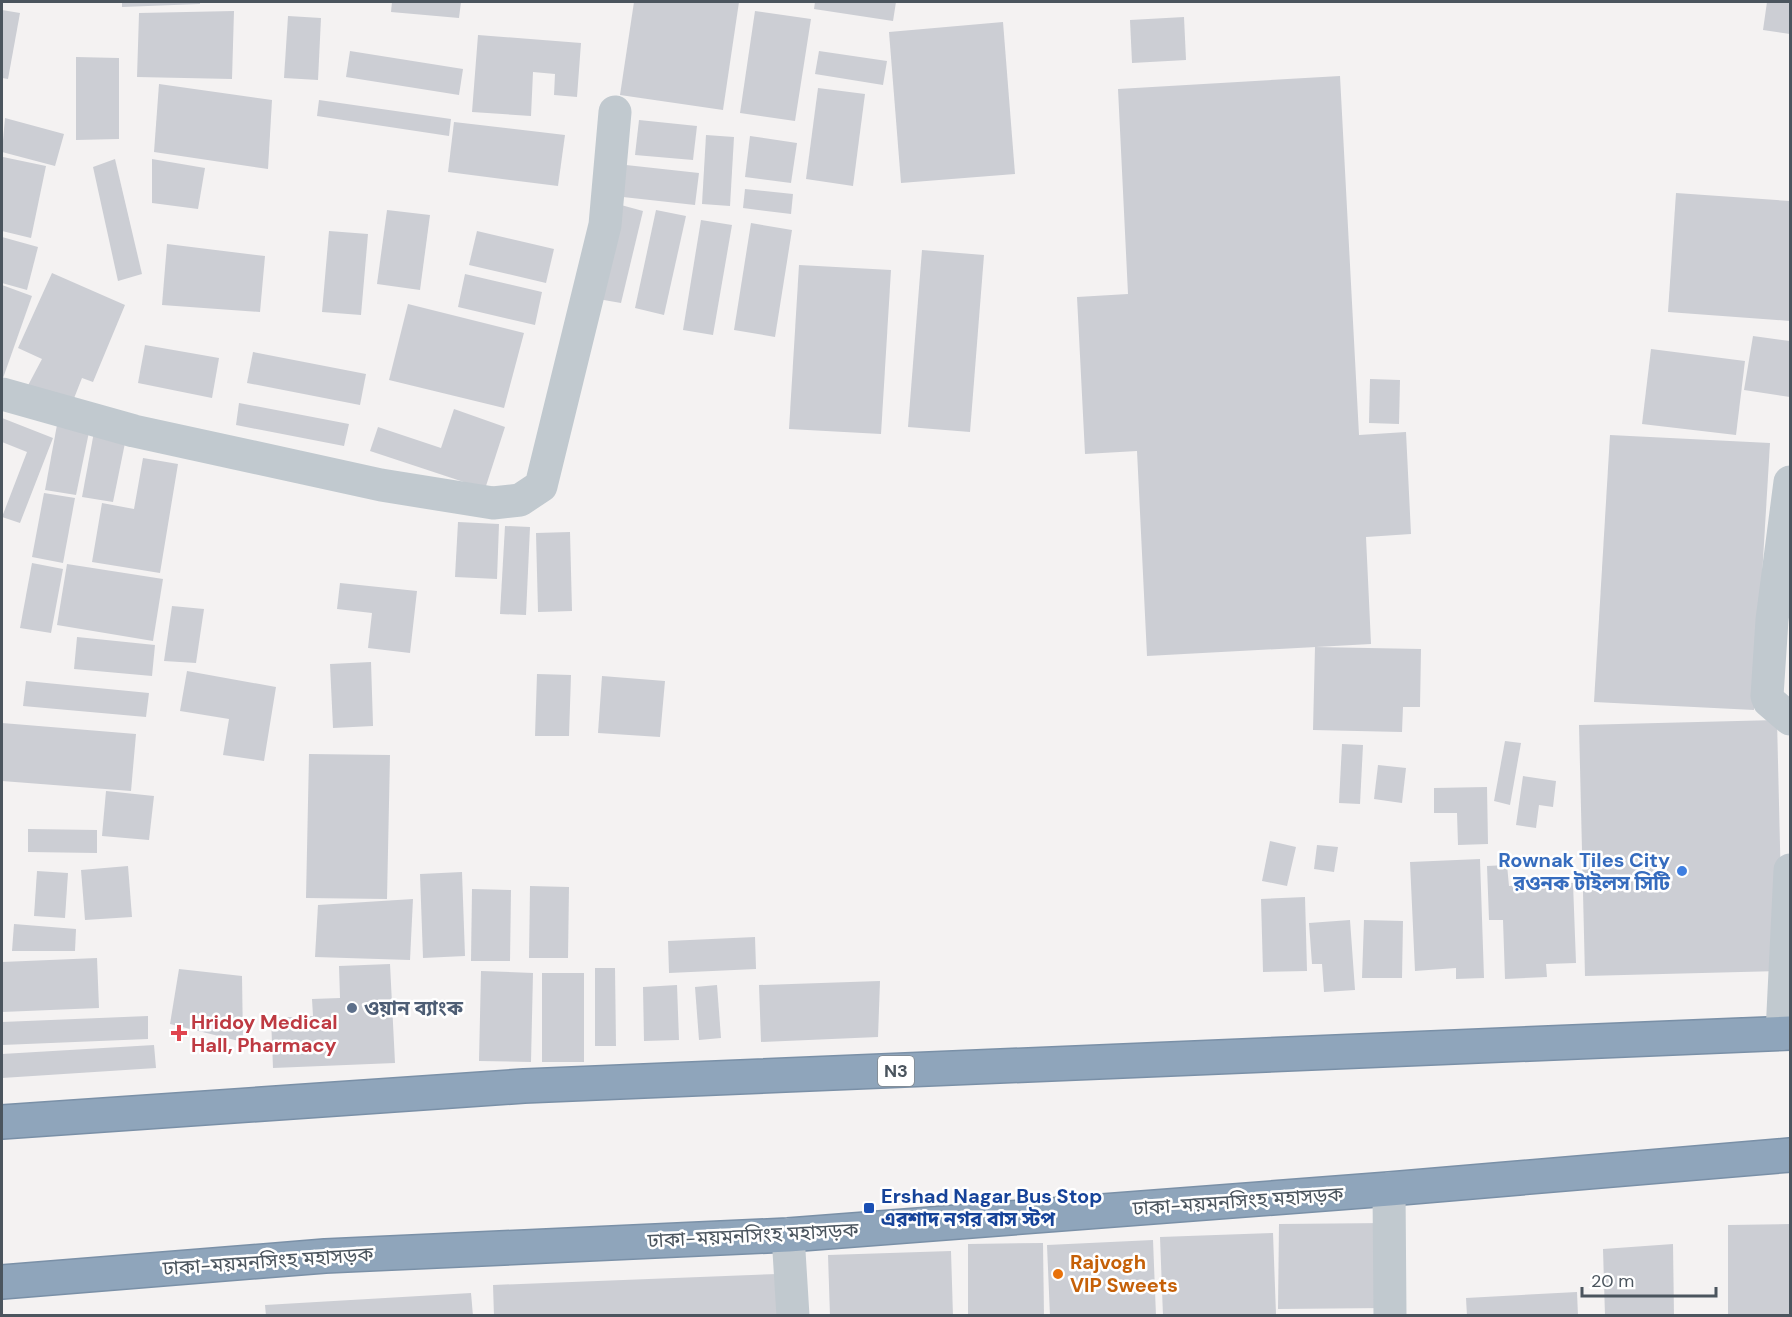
<svg xmlns="http://www.w3.org/2000/svg" width="1792" height="1317" font-family="'DM Sans','Noto Sans Bengali',sans-serif">
<style>
.building{fill:#ccced4}
.lines{fill:none;stroke-linecap:round;stroke-linejoin:round}
.highway-casing{stroke:#7a90a7;stroke-width:36}
.minor{stroke:#c1c9cf;stroke-width:33}
.highway{stroke:#8fa5bb;stroke-width:33}
.shop-dot{fill:#3f7fe0;stroke:#fff;stroke-width:2}
.service-dot{fill:#5c6f8a;stroke:#fff;stroke-width:2}
.health-dot{fill:#e0444e;stroke:#fff;stroke-width:2}
.transit-dot{fill:#1a4fb4;stroke:#fff;stroke-width:2}
.food-dot{fill:#e8710a;stroke:#fff;stroke-width:2}
.labels{text-anchor:middle;stroke-width:5;stroke-linejoin:round;paint-order:stroke}
.shield{fill:#fff;stroke:#81888e;stroke-width:1.5}
.shield-label{font-size:18px;font-weight:bold;fill:#4b555e}
.shop-label{font-size:20px;font-weight:bold;fill:#366cbe;stroke:#fff;text-anchor:end}
.service-label{font-size:20px;font-weight:bold;fill:#4e5e75;stroke:#fff;text-anchor:start}
.health-label{font-size:20px;font-weight:bold;fill:#be3a42;stroke:#fff;text-anchor:start}
.transit-label{font-size:20px;font-weight:bold;fill:#164399;stroke:#fff;text-anchor:start}
.street-label{font-size:20px;fill:#4b555e;stroke:#fff}
.food-label{font-size:20px;font-weight:bold;fill:#c56008;stroke:#fff;text-anchor:start}
</style>
<rect width="100%" height="100%" fill="#f4f2f2"/>
<g class="building">
<polygon points="122,2 200,2 200,4 122,7"/>
<polygon points="392,2 461,2 459,18 391,12"/>
<polygon points="634,2 739,2 723,110 620,95"/>
<polygon points="815,2 896,2 893,21 814,9"/>
<polygon points="1767,2 1790,2 1790,34 1763,30"/>
<polygon points="2,10 20,13 8,79 2,78"/>
<polygon points="234,11 232,79 137,77 139,13"/>
<polygon points="755,11 811,19 795,121 740,113"/>
<polygon points="288,16 321,18 318,80 284,78"/>
<polygon points="1184,17 1186,60 1132,63 1130,20"/>
<polygon points="1003,22 1015,174 901,183 889,32"/>
<polygon points="478,35 581,43 577,97 554,95 555,74 533,72 531,116 472,112"/>
<polygon points="350,51 463,69 459,95 346,77"/>
<polygon points="819,51 887,61 883,85 815,74"/>
<polygon points="76,57 119,58 119,139 76,140"/>
<polygon points="1340,76 1359,435 1406,432 1411,534 1366,537 1371,644 1147,656 1137,451 1085,454 1077,297 1128,294 1118,89"/>
<polygon points="159,84 272,100 268,169 154,152"/>
<polygon points="818,88 865,94 853,186 806,179"/>
<polygon points="319,100 451,119 449,136 317,116"/>
<polygon points="5,118 64,134 55,166 2,152"/>
<polygon points="639,120 697,126 693,160 635,155"/>
<polygon points="454,122 565,135 558,186 448,172"/>
<polygon points="706,135 734,137 730,206 702,204"/>
<polygon points="750,136 797,143 791,183 745,177"/>
<polygon points="3,157 46,166 31,238 2,231"/>
<polygon points="115,159 142,274 118,281 93,167"/>
<polygon points="152,159 205,168 198,209 152,203"/>
<polygon points="626,165 699,173 695,205 623,197"/>
<polygon points="745,189 793,194 791,214 743,208"/>
<polygon points="1676,193 1790,201 1790,321 1668,312"/>
<polygon points="621,205 643,211 621,303 598,299"/>
<polygon points="387,210 430,215 420,290 377,284"/>
<polygon points="656,210 686,216 664,315 635,308"/>
<polygon points="701,220 732,225 713,335 683,330"/>
<polygon points="751,223 792,230 775,337 734,330"/>
<polygon points="329,231 368,234 361,315 322,312"/>
<polygon points="477,231 554,249 546,283 469,265"/>
<polygon points="2,237 38,247 27,290 2,283"/>
<polygon points="167,244 265,256 260,312 162,305"/>
<polygon points="922,250 984,255 970,432 908,427"/>
<polygon points="799,265 891,270 881,434 789,429"/>
<polygon points="52,273 125,305 93,382 82,378 69,411 24,393 42,359 18,348"/>
<polygon points="465,274 542,292 535,325 458,307"/>
<polygon points="2,285 32,296 2,381"/>
<polygon points="408,304 524,333 504,408 389,380"/>
<polygon points="1753,336 1790,341 1790,397 1744,390"/>
<polygon points="145,345 219,358 212,398 138,383"/>
<polygon points="1651,349 1745,361 1736,435 1642,424"/>
<polygon points="253,352 366,374 360,405 247,383"/>
<polygon points="1370,379 1400,380 1399,424 1369,423"/>
<polygon points="239,403 349,424 344,446 236,425"/>
<polygon points="454,409 505,427 485,489 370,451 378,427 441,448"/>
<polygon points="2,418 53,438 20,523 2,517 27,452 2,442"/>
<polygon points="57,425 89,432 76,495 45,490"/>
<polygon points="94,432 126,438 113,502 82,497"/>
<polygon points="1610,435 1770,443 1754,710 1594,702"/>
<polygon points="143,458 178,464 160,573 92,562 102,503 134,509"/>
<polygon points="44,493 75,498 63,563 32,557"/>
<polygon points="458,522 499,524 497,579 455,577"/>
<polygon points="505,526 530,527 526,615 500,614"/>
<polygon points="570,532 572,611 538,612 536,533"/>
<polygon points="32,563 63,569 51,633 20,628"/>
<polygon points="67,564 163,579 153,641 57,625"/>
<polygon points="340,583 417,591 410,653 368,648 372,613 337,609"/>
<polygon points="172,606 204,609 196,663 164,661"/>
<polygon points="77,637 155,645 152,676 74,669"/>
<polygon points="1315,647 1421,649 1420,707 1403,707 1402,732 1313,730"/>
<polygon points="371,662 373,726 333,728 330,664"/>
<polygon points="187,671 276,687 264,761 223,755 229,719 180,711"/>
<polygon points="537,674 571,675 569,736 535,736"/>
<polygon points="602,676 665,681 660,737 598,733"/>
<polygon points="26,681 149,693 146,717 23,706"/>
<polygon points="1777,720 1783,971 1585,976 1579,725"/>
<polygon points="2,723 136,734 131,791 2,781"/>
<polygon points="1505,741 1521,743 1510,805 1494,801"/>
<polygon points="1342,744 1363,745 1360,804 1339,803"/>
<polygon points="309,754 390,755 387,899 306,898"/>
<polygon points="1378,765 1406,768 1402,803 1374,799"/>
<polygon points="1523,776 1556,781 1553,807 1539,805 1536,828 1516,825"/>
<polygon points="1487,787 1488,844 1458,845 1457,813 1434,813 1434,788"/>
<polygon points="106,791 154,796 149,840 102,836"/>
<polygon points="28,829 97,830 97,853 28,852"/>
<polygon points="1270,841 1296,847 1287,886 1262,881"/>
<polygon points="1317,845 1338,847 1334,872 1314,869"/>
<polygon points="1480,859 1484,978 1456,979 1456,968 1415,971 1410,862"/>
<polygon points="1507,865 1509,886 1573,883 1576,963 1546,964 1547,977 1505,979 1503,920 1489,920 1487,866"/>
<polygon points="128,866 132,917 85,920 81,870"/>
<polygon points="37,871 68,873 65,918 34,916"/>
<polygon points="462,872 465,956 423,958 420,874"/>
<polygon points="530,886 569,887 568,958 529,958"/>
<polygon points="472,889 511,890 510,961 471,961"/>
<polygon points="1305,897 1307,971 1263,972 1261,899"/>
<polygon points="413,899 410,960 315,957 318,905"/>
<polygon points="1350,920 1355,990 1324,992 1322,964 1312,964 1309,923"/>
<polygon points="1364,920 1403,921 1402,978 1362,978"/>
<polygon points="14,924 76,929 75,951 12,951"/>
<polygon points="755,937 756,969 669,973 668,941"/>
<polygon points="97,958 99,1008 2,1012 2,962"/>
<polygon points="390,964 395,1063 273,1068 271,1018 313,1016 312,999 340,998 339,966"/>
<polygon points="595,968 615,968 616,1046 595,1046"/>
<polygon points="179,969 242,976 243,1042 170,1024"/>
<polygon points="481,971 533,973 531,1062 479,1061"/>
<rect x="542" y="973" width="42" height="89"/>
<polygon points="880,981 878,1037 761,1042 759,985"/>
<polygon points="677,985 679,1040 644,1041 643,987"/>
<polygon points="717,985 721,1038 699,1040 695,987"/>
<polygon points="148,1016 148,1039 2,1045 2,1022"/>
<polygon points="154,1045 156,1068 2,1078 2,1054"/>
<polygon points="1387,1223 1387,1308 1278,1309 1279,1224"/>
<polygon points="1790,1224 1790,1316 1728,1316 1728,1225"/>
<polygon points="1273,1233 1276,1314 1163,1316 1160,1237"/>
<polygon points="1153,1240 1156,1316 1050,1316 1047,1245"/>
<polygon points="1043,1243 1044,1316 968,1316 968,1244"/>
<polygon points="1673,1244 1674,1316 1605,1316 1603,1249"/>
<polygon points="951,1251 953,1316 830,1316 828,1255"/>
<polygon points="778,1274 779,1315 494,1316 493,1285"/>
<polygon points="1577,1292 1578,1316 1467,1316 1466,1298"/>
<polygon points="471,1293 473,1316 266,1316 265,1305"/>
</g>
<g class="lines">
<defs>
<g id="highway">
<polyline points="2,1122 524,1086 1790,1033"/>
<polyline points="2,1282 325,1256 788,1235 1389,1189 1790,1155"/>
</g>
</defs>
<use href="#highway" class="highway-casing"/>
<g class="minor">
<polyline points="2,394 134,431 381,485 493,503 520,500 541,486 605,225 615,112"/>
<polyline points="1790,482 1772,620 1767,696 1769,701 1790,719"/>
<polyline points="1782,1033 1790,870"/>
<polyline points="1389,1189 1390,1316"/>
<polyline points="788,1235 793,1316"/>
</g>
<use href="#highway" class="highway"/>
</g>
<circle class="shop-dot" cx="1682" cy="871" r="6"/>
<circle class="service-dot" cx="352" cy="1008" r="6"/>
<path class="health-dot" d="M176 1024h6v6h6v6h-6v6h-6v-6h-6v-6h6z"/>
<rect class="transit-dot" x="863" y="1202" width="12" height="12" rx="3"/>
<circle class="food-dot" cx="1058" cy="1274" r="6"/>
<g class="labels">
<rect class="shield" x="878" y="1056" width="36" height="30" rx="4.5"/>
<g class="shield-label">
<text x="896" y="1077">N3</text>
</g>
<g class="shop-label">
<text x="1670" y="867">Rownak Tiles City<tspan x="1670" dy="23">রওনক টাইলস সিটি</tspan></text>
</g>
<g class="service-label">
<text x="364" y="1015">ওয়ান ব্যাংক</text>
</g>
<g class="health-label">
<text x="191" y="1029">Hridoy Medical<tspan x="191" dy="23">Hall, Pharmacy</tspan></text>
</g>
<g class="transit-label">
<text x="881" y="1203">Ershad Nagar Bus Stop<tspan x="881" dy="23">এরশাদ নগর বাস স্টপ</tspan></text>
</g>
<g class="street-label">
<text transform="translate(1238 1201) rotate(-4)" y="7">ঢাকা-ময়মনসিংহ মহাসড়ক</text>
<text transform="translate(753 1235) rotate(-3)" y="7">ঢাকা-ময়মনসিংহ মহাসড়ক</text>
<text transform="translate(268 1261) rotate(-4)" y="7">ঢাকা-ময়মনসিংহ মহাসড়ক</text>
</g>
<g class="food-label">
<text x="1070" y="1269">Rajvogh<tspan x="1070" dy="23">VIP Sweets</tspan></text>
</g>
</g>
<rect width="1792" height="1317" fill="none" stroke="#4b555e" stroke-width="6"/>
<path d="M1582 1287v9h134v-9" fill="none" stroke="#4b555e" stroke-width="3"/>
<text x="1591" y="1287" font-size="18" fill="#4b555e" stroke="#ffffff" stroke-width="4.5" paint-order="stroke">20 m</text>
</svg>
